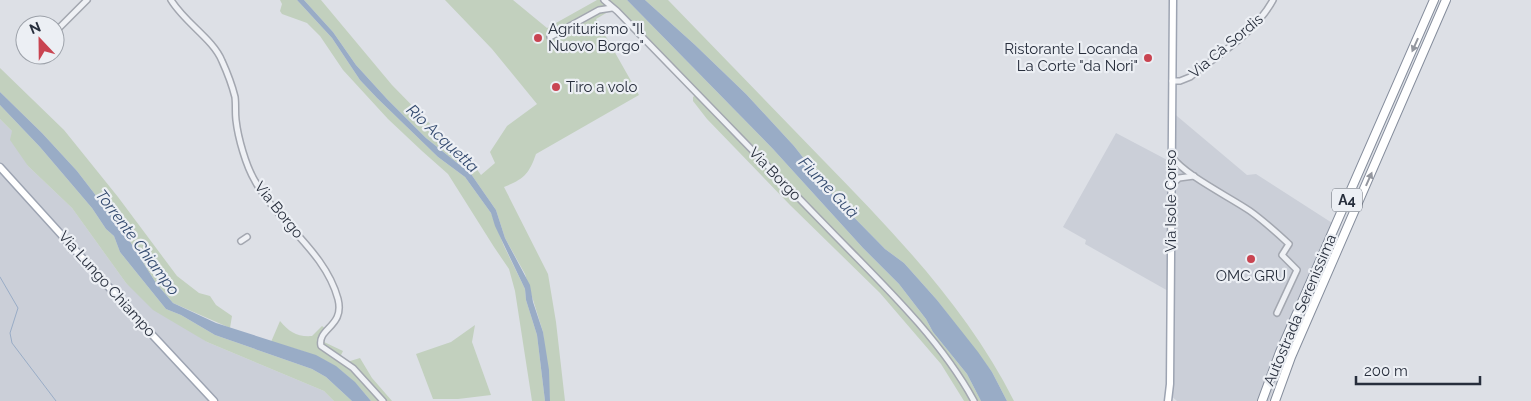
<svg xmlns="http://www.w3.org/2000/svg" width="1531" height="401" font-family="Raleway,sans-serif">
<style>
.built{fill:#cbcfd8}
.green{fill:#c2d0be}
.water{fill:#99acc6}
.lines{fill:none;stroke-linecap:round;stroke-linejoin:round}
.stream{stroke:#99acc6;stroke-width:1}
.minor-casing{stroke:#a3a7b0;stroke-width:8}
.major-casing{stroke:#9da4b2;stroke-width:9}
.highway-casing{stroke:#858d9c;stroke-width:10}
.minor{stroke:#eff1f5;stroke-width:5}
.major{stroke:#fff;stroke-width:6}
.highway{stroke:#fff;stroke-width:8}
.oneway{fill:#93969e}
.poi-dot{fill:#c94451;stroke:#eceff4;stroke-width:2}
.labels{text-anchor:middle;stroke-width:4.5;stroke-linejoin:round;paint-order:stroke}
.shield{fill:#eceff4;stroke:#626873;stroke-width:1}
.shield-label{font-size:14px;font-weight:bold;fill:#272e3c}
.poi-label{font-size:15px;fill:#272e3c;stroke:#eceff4;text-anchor:start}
.street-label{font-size:15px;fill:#272e3c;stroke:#eceff4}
.water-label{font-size:16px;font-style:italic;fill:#334a6f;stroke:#eceff4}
</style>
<rect width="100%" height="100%" fill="#dde0e6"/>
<g class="built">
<polygon points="1171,111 1247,175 1256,174 1340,228 1296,327 1269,401 1177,401 1169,394 1170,292 1085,244 1086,240 1063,227 1116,133 1171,162"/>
<polygon points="0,119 12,131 28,166 72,208 126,283 207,342 324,391 334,401 0,401"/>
</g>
<g class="green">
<polygon points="280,0 297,0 332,38 360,80 377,98 438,157 465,177 491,213 504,246 525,289 526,300 537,335 545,401 532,401 515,291 509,269 494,247 448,174 422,151 388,119 343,70 320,36 307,23 282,14 280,11 282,4"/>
<path d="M 304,0 L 321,0 L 392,85 L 438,132 L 476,168 L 481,175 L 495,163 L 490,152 L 507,126 L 537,104 L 492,49 L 445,0 L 513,0 L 547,28 L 597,0 L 627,0 L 773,149 L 863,248 L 899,284 L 926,319 L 933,332 L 967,374 L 981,401 L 964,401 L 941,364 L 880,293 L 790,205 L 707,119 L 693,101 L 693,97 L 698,93 L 613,9 L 596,19 L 639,95 L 536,154 C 529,174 524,179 504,187 L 548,274 L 556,322 L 565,401 L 550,401 L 543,332 L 525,274 L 505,238 L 496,210 L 471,174 L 426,138 L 387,99 L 356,65 L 333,32 Z"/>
<path d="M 645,0 L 668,0 C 720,54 772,107 824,161 C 895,234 968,309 1014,401 L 1007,401 L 992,372 L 937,300 L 904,263 L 885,249 L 835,198 L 794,146 L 746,94 L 694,44 Z"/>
<polygon points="0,68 64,130 118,197 177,276 199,293 210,296 216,305 232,316 230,328 173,303 156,283 124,232 77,171 42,133 0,92"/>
<polygon points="0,105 40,147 92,208 106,229 114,236 120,252 166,309 181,315 215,335 312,369 326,377 352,401 334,401 324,391 207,342 153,310 126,283 72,208 28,166 10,140 12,131 0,119"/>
<path d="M 280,321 C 289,332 297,337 312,336 L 322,326 L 327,330 L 323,334 L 324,342 L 343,351 L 340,357 L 347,362 L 360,358 L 372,378 L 392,401 L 371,401 C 339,361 319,355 271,342 Z"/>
<polygon points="475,325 472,342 491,395 458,399 433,399 416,354 451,342"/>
</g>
<g class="water">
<polygon points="297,0 304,0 333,32 356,65 387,99 426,138 471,174 496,210 505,238 530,285 533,302 543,332 549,370 550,401 545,401 537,335 526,300 525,289 495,226 491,213 465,177 438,157 377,98 360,80 332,38"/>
<polygon points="627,0 645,0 694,44 746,94 794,146 835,198 885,249 904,263 937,300 978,352 992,372 1007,401 981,401 967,374 933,332 926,319 899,284 863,248 773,149"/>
<polygon points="0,92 42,133 77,171 124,232 156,283 173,303 216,323 316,355 336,366 355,382 371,401 352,401 326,377 312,369 215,335 181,315 166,309 120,252 114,236 106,229 92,208 40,147 0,105"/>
</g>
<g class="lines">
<polyline class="stream" points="0,277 18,308 10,333 12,343 56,401"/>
<defs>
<g id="minor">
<path d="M 171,0 C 185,23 213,39 222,61 C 227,72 232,85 235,97 C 236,105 235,112 236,120 C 238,138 246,166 255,181 C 278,223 325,251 338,299 C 345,327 317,328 321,346 L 353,368 L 383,401"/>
<path d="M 604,0 L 617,11 C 686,82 756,154 825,225 C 877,279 938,335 974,401"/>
<polyline points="55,32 87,0"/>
<polyline points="550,37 599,10 612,8"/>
<path d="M 1172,81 L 1180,81 L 1190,77 C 1219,54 1255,33 1273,0"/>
<path d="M 1171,156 C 1186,176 1228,196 1250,211 C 1264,221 1277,233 1289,244 L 1282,255 L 1297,270 L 1277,313"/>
<polyline points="1171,186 1179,178 1194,176"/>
<polyline points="241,241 247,237"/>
</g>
<g id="major">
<polyline points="0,167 144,326 214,401"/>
<polyline points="1168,401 1170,384 1173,0"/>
</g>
<g id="highway">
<polyline points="1262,401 1280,352 1434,0"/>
<polyline points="1275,401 1291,357 1446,0"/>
</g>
</defs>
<use href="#minor" class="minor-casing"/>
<use href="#major" class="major-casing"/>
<use href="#highway" class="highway-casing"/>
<use href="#minor" class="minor"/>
<use href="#major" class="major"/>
<use href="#highway" class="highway"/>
</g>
<defs><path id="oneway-solid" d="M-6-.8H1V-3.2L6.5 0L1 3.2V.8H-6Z" transform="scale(1.25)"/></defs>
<g class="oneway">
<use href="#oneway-solid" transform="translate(1415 45) rotate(114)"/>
<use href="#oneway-solid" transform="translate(1369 179) rotate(-66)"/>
</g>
<g class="poi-dot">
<circle cx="538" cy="38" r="5"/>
<circle cx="1148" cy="58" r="5"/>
<circle cx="556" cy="87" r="5"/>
<circle cx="1251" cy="259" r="5"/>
</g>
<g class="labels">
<rect class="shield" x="1332" y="188.5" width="30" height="23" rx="4"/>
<g class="shield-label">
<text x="1347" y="205">A4</text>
</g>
<g class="poi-label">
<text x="548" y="34">Agriturismo "Il<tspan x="548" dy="17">Nuovo Borgo"</tspan></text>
<text x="1138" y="54" text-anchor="end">Ristorante Locanda<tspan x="1138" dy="17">La Corte "da Nori"</tspan></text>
<text x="566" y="92">Tiro a volo</text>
<text x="1251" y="281" text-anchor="middle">OMC GRU</text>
</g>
<g class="street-label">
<text transform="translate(1226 46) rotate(-40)" y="5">Via Cà Sordìs</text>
<text transform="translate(775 174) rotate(46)" y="5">Via Borgo</text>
<text transform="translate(1171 201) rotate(-90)" y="5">Via Isole Corso</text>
<text transform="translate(279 210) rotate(51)" y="5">Via Borgo</text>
<text transform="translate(107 284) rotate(48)" y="5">Via Lungo Chiampo</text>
<text transform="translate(1300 310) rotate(-67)" y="5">Autostrada Serenissima</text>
</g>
<g class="water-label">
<text transform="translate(443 138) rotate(43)" y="6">Rio Acquetta</text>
<text transform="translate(829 187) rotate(46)" y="6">Fiume Guà</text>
<text transform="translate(138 242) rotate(53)" y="6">Torrente Chiampo</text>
</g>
</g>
<g transform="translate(40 40) rotate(338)"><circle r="24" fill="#eceff4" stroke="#9da2aa"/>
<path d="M0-4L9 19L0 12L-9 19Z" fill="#c94451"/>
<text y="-8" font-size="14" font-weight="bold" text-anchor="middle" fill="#272e3c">N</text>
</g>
<path d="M1356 376v8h124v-8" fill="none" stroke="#272e3c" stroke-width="2.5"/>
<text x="1364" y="376" font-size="15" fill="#272e3c" stroke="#eceff4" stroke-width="4" paint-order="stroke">200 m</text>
</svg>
